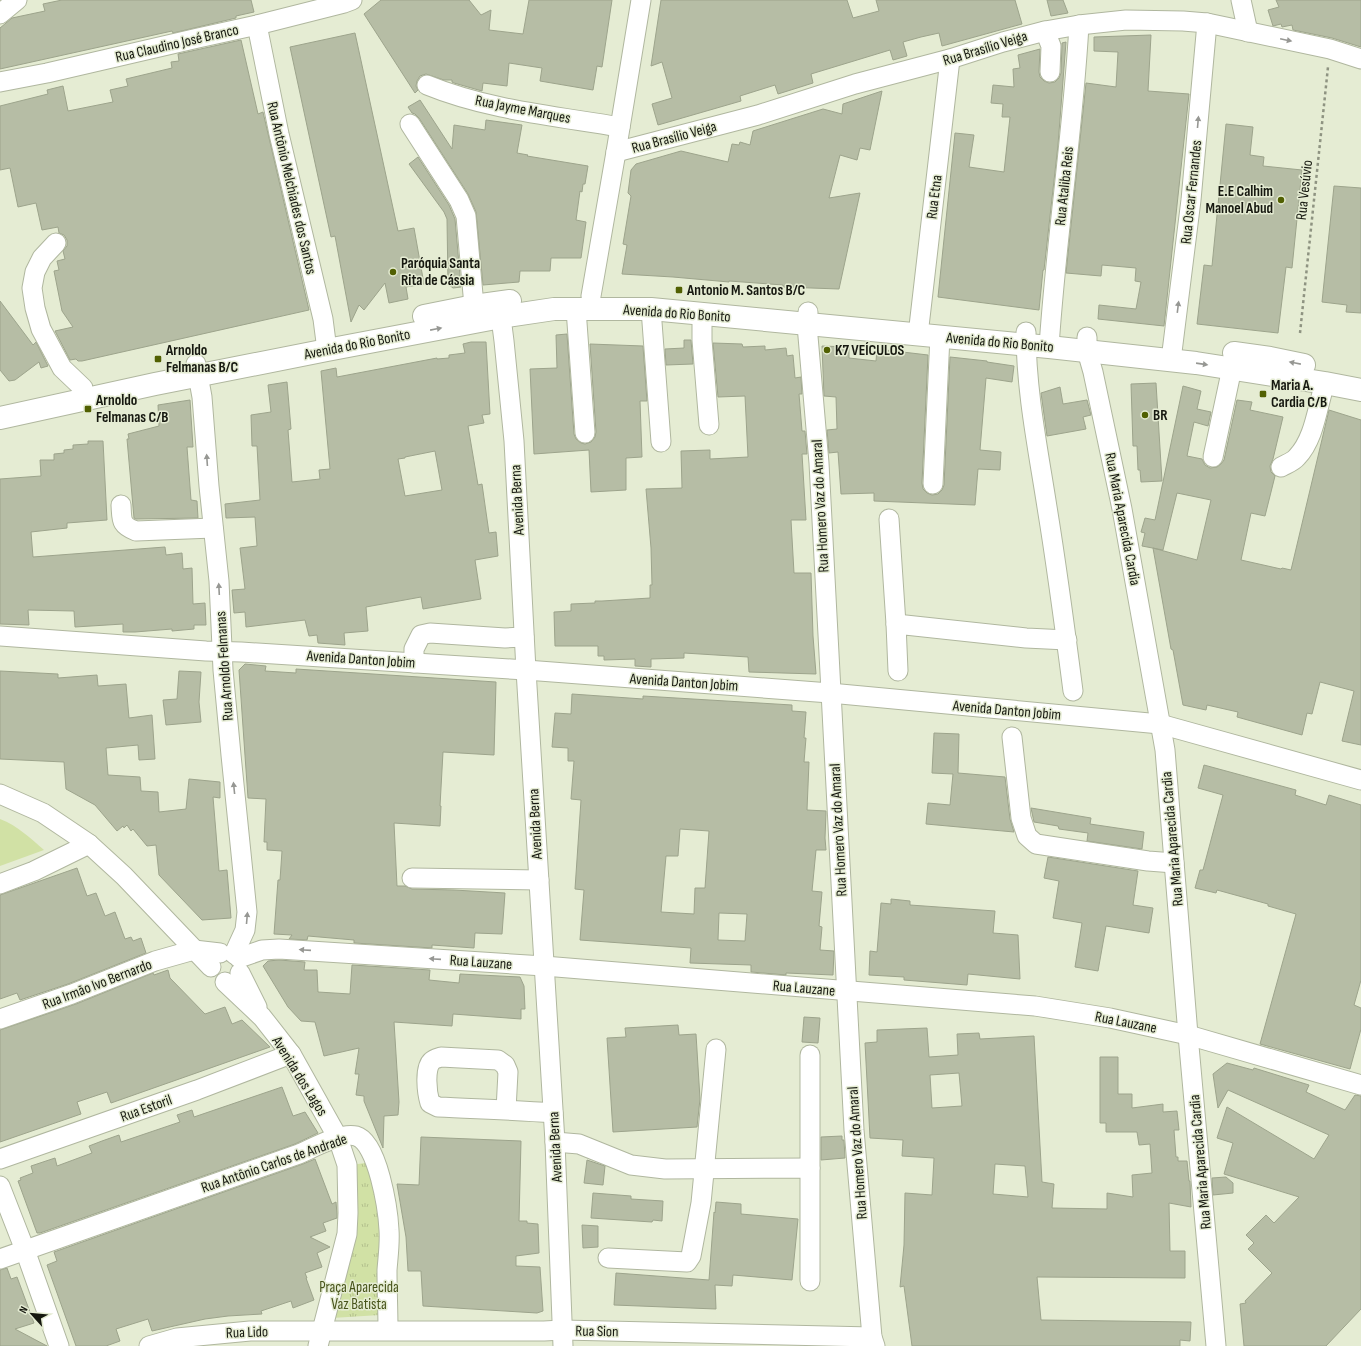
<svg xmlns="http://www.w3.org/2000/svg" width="1361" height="1346" font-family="'Sofia Sans Condensed',sans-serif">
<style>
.grass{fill:#d1e1a5}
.park{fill:url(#park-tufts)}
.building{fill:#b6bda5;stroke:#9da48c;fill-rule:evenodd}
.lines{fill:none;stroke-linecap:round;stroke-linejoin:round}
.minor-casing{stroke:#b0b79f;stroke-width:21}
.major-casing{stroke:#b0b79f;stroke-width:24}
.path{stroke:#8e9381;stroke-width:2.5;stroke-dasharray:3 3;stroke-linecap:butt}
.minor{stroke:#fff;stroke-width:19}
.major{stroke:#fff;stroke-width:22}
.oneway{fill:#969793}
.poi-dot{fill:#516002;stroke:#e5ecd3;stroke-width:1.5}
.labels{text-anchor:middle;stroke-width:3;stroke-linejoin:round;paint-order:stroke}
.street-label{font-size:15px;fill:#161810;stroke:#e5ecd3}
.poi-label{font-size:15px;font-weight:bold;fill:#161810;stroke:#e5ecd3;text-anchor:start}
.park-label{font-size:15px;fill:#47531a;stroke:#e5ecd3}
</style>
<defs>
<pattern id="park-tufts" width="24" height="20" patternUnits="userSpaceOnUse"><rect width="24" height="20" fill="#d1e1a5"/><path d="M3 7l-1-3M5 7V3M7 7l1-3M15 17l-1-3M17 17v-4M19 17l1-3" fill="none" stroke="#b3c08d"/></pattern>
</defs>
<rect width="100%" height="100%" fill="#e5ecd3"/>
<path class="grass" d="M 0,819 C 18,826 30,838 44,850 L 0,866 Z"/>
<polygon class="park" points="372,1162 379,1226 380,1315 332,1318 351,1165"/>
<g class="building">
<polygon points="62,0 251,0 254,12 236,16 236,18 173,33 172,31 0,69 0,28 12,18 45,11 43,4"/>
<polygon points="381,0 469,0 481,15 491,10 489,30 523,34 529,0 612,0 602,67 597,66 593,90 540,81 542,68 509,63 507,86 483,83 482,91 454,83 452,82 452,80 444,80 426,74 420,76 417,81 416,86 418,90 415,93 364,14"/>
<polygon points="661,0 847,0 853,18 879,11 876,0 1015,0 1022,24 942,46 939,33 921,37 903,42 907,56 893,60 890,50 811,74 813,83 778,94 775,85 740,96 741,101 658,125 652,104 672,98 662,62 651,66"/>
<polygon points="1047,0 1063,0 1068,13 1051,16"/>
<polygon points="1276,0 1361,0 1361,47 1332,38 1293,30 1292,25 1282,27 1281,24 1273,26 1268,10 1279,7"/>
<polygon points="355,33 398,231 414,228 424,284 406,287 408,299 389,303 385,283 364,310 359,305 351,322 335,236 331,237 290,47"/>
<polygon points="1151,35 1148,91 1189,94 1164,326 1098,319 1099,305 1136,309 1141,282 1135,281 1136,268 1102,265 1101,276 1066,273 1086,83 1116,87 1118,52 1094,51 1094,37"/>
<polygon points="241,40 258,114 263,112 309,310 82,361 78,361 76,359 70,360 55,331 73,327 62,311 54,271 59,270 57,261 65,259 63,251 67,246 67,240 64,235 59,233 58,227 42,230 36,203 18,207 10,168 0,170 0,106 48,94 47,90 63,86 68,111 113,102 110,90 128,86 126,79 172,68 171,62 179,61 178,54"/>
<polygon points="1066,42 1058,145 1044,270 1043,270 1039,310 938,297 955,133 974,135 969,167 1004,172 1010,117 1002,117 1003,104 991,103 993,85 1014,87 1013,69 1020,68 1018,55 1040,49 1039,72 1040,77 1044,81 1049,83 1055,82 1059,78 1061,73 1062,43"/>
<polygon points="882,91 870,150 860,148 857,160 840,155 829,198 860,193 839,289 783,287 783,285 729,281 729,282 673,277 622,274 627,245 623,244 631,196 628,193 631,170 636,164 681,151 728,162 732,144 739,145 740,142 750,145 753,131 823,109 842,114 843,104"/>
<polygon points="420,100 452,149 454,125 485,130 486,120 522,125 517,153 528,155 527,156 588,166 585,184 583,184 582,192 580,191 576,220 586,222 581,258 551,258 550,271 520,271 519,282 483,285 476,212 468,194 419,118 415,114 412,113 408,107"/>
<polygon points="1226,124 1253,127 1250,155 1264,157 1263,166 1302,170 1292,268 1286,267 1278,333 1197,324 1204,265 1212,266"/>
<polygon points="418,157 449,205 455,219 461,287 453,288 448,284 447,219 444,212 409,164"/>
<polygon points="1334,186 1361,188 1361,313 1346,312 1347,305 1322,302"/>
<polygon points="0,301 33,345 36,342 48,366 41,368 39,362 15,380 9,381 0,370"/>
<polygon points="567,334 574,434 576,439 581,443 585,444 591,442 595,437 596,432 590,344 643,346 647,401 640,401 642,457 626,458 626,490 591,492 589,450 534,454 530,369 557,368 556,335"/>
<polygon points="684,340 691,340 693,364 666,365 665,349 684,348"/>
<path d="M 471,342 L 486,342 L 490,414 L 482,415 L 484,423 L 468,426 L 478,485 L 482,484 L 489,533 L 496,532 L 498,556 L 475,560 L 481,599 L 423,609 L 421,597 L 366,607 L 368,631 L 344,633 L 345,645 L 318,643 L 317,635 L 309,636 L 305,620 L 246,627 L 245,612 L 234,613 L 232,590 L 245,589 L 240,548 L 257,546 L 255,517 L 226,518 L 225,504 L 260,500 L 257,446 L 252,446 L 251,415 L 271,412 L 268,385 L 287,382 L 291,429 L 288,430 L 292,482 L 320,479 L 319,470 L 330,469 L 321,371 L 336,368 L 337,377 L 437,358 L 437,359 L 449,358 L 449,355 L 465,353 L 463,344 ZM 435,451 L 442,490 L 405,496 L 398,459 L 405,458 L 405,457 Z"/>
<polygon points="713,343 742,344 743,347 765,346 765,350 786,348 787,356 793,355 795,378 801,377 802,394 799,394 802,431 805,431 807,454 802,454 806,520 791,520 794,573 811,573 813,636 816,674 749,672 748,657 684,653 684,658 651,659 651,667 635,666 635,659 604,660 604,656 598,656 598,646 555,646 554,612 571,611 571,604 595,603 595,601 602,601 650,598 650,585 652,585 651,548 646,489 682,488 681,451 710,450 710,459 748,457 745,396 718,397"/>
<polygon points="822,346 849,347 849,358 876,361 877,349 928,355 922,483 923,489 927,493 932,495 938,494 942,490 944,485 950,357 987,361 987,362 1014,366 1012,382 986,378 980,450 1001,452 1000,470 978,469 975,505 874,501 874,493 841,494 838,452 829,453 827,430 837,429 836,397 824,396"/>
<polygon points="1156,383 1162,481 1141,482 1140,470 1138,470 1137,446 1133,446 1131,384"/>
<polygon points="1183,386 1201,391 1197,409 1211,412 1208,426 1194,422 1187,456 1202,459 1205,465 1210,468 1217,467 1221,464 1224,460 1237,400 1252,402 1250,410 1283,417 1273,459 1270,466 1271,472 1275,476 1265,516 1251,513 1241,560 1281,569 1282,568 1291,570 1329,410 1361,420 1361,745 1342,741 1354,691 1320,682 1312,714 1307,713 1302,735 1237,717 1238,712 1207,705 1206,710 1183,705 1173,650 1171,649 1153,548 1197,560 1211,500 1177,493 1163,550 1142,546 1145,533 1141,532 1145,518 1155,520"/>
<polygon points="1060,387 1063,404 1087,400 1091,415 1083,417 1086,429 1047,436 1041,393"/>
<polygon points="190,400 193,447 187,447 191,500 197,501 198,518 136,519 134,518 127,439 129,439 128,434 159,426 158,405"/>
<polygon points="88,441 103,441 107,520 67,523 67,528 31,532 33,557 165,547 166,555 182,553 183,569 192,568 193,604 205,603 206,625 194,625 194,629 172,631 172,629 135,632 123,632 123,624 75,627 74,611 28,610 29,625 0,624 0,479 41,476 40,460 54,460 54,454 64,453 64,450 73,449 73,445 88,444"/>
<polygon points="245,664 266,666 265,671 296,673 296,669 496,682 494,755 443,752 440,806 441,806 440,826 394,823 397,886 405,886 412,889 454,890 505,893 502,934 475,933 474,948 432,945 432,948 354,943 354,940 308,936 307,940 289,939 292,935 274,934 278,880 280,880 282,851 267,850 267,842 264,842 266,799 248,798 239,670"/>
<polygon points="0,671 58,674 58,678 97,675 98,686 126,684 129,718 152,715 155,759 139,760 138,745 106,748 108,775 140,777 141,791 158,792 159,812 186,809 189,779 220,782 220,798 213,797 216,833 219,871 227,870 231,918 202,920 159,875 156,845 147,846 133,829 131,831 127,825 124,828 123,826 117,831 95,805 66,789 64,762 0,759"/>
<polygon points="179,671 201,672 199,702 201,722 166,725 163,700 177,699"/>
<path d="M 572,694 L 643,699 L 643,696 L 792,705 L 792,711 L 806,712 L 804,738 L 806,738 L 804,762 L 809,762 L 807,810 L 826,811 L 826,813 L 825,838 L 826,850 L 816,850 L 812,891 L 822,892 L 819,926 L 822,927 L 820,950 L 834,951 L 833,975 L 786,973 L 786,975 L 751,972 L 751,965 L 690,963 L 691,948 L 580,940 L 584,890 L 575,889 L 581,800 L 571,799 L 574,761 L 568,761 L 568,748 L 552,747 L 555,713 L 571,714 ZM 680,829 L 709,831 L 705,888 L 695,888 L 694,914 L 661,912 L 666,856 L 678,856 ZM 719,913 L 747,914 L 745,941 L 718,940 Z"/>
<polygon points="934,733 959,734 958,773 1005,777 1010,819 1014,832 926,824 928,803 950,805 953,774 932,773"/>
<polygon points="1204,765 1296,790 1295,795 1326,805 1329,795 1361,805 1361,980 1354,1005 1361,1008 1361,1029 1350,1069 1260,1044 1296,914 1268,906 1268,904 1217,890 1216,893 1195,888 1200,870 1203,870 1223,795 1198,788"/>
<polygon points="1031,808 1091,818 1090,824 1144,832 1142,849 1087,841 1088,833 1059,829 1058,826 1034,822"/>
<polygon points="1048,857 1138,871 1133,905 1153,908 1149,933 1106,926 1098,971 1075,967 1082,923 1053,918 1059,881 1044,878"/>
<polygon points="77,868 87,896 96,893 105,916 115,912 125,939 131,937 133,941 141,938 146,953 68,984 20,1000 17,993 0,999 0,895"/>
<polygon points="891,899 910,901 910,905 995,911 993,933 1018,935 1020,979 968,974 967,985 904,980 904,977 869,975 870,951 877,952 881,903 891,904"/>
<polygon points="279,960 305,962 304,970 317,970 318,992 350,994 352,965 430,970 429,980 459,983 460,974 520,977 524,986 525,1009 521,1009 521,1019 453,1014 452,1026 394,1022 399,1102 398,1115 384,1116 383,1148 364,1101 364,1096 356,1095 359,1074 355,1074 359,1048 324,1056 315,1022 301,1021 288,1007 263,966 268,961"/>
<polygon points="168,970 170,978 205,1014 225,1007 232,1024 242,1020 270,1047 111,1103 107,1092 77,1102 81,1114 0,1142 0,1030 76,1004 153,973 154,975"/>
<polygon points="804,1017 820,1018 818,1043 802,1042"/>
<polygon points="678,1025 679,1035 696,1034 700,1099 697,1127 613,1132 607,1038 626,1037 625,1028"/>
<path d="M 927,1028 L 929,1057 L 958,1055 L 957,1034 L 979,1033 L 980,1039 L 1034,1036 L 1042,1182 L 1054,1184 L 1052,1208 L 1107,1209 L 1107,1193 L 1133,1197 L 1132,1175 L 1152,1173 L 1150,1144 L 1139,1145 L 1137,1132 L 1106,1132 L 1106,1123 L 1100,1123 L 1100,1057 L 1118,1057 L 1118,1094 L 1132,1094 L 1132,1108 L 1163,1104 L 1163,1112 L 1177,1111 L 1179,1130 L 1174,1130 L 1176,1157 L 1178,1157 L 1178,1161 L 1187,1161 L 1189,1181 L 1190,1181 L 1191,1207 L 1169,1203 L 1170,1251 L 1185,1251 L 1185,1278 L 1037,1277 L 1041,1320 L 1191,1322 L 1190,1341 L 1180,1340 L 1180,1346 L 912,1346 L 904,1286 L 900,1287 L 904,1245 L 905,1193 L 932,1195 L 934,1158 L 902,1156 L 903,1140 L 870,1138 L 865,1043 L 877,1042 L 877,1030 ZM 959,1073 L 962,1106 L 932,1108 L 930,1075 ZM 995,1164 L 1025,1166 L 1028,1197 L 993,1194 Z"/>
<polygon points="1227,1063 1253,1070 1254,1068 1309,1085 1306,1092 1345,1110 1355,1095 1361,1096 1361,1309 1326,1346 1244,1346 1240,1304 1246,1303 1245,1301 1272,1273 1248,1249 1254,1243 1246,1235 1266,1215 1274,1223 1299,1197 1224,1174 1233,1143 1217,1138 1227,1107 1314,1159 1329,1135 1228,1090 1218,1108 1213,1074"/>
<polygon points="282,1087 293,1116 305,1112 318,1133 295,1144 40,1233 37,1233 18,1181 21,1180 20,1178 33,1173 31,1166 55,1158 57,1166 92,1153 89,1146 102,1141 119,1135 121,1142 180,1122 177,1115 192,1110 194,1117"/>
<polygon points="842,1136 842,1140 844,1140 845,1158 821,1160 821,1137"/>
<polygon points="421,1137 521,1141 519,1221 527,1221 527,1223 538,1224 539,1253 516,1256 516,1266 540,1267 543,1311 537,1313 423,1306 421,1271 408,1271 406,1237 397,1184 419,1185"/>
<polygon points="315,1159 332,1204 336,1202 337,1214 337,1218 323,1223 326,1231 310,1237 330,1247 317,1253 322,1267 305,1273 307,1278 306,1278 314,1300 293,1308 291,1301 261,1311 262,1314 228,1316 205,1319 152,1331 148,1319 116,1329 120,1341 106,1346 76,1346 47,1265 57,1261 54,1252 303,1164"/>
<polygon points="587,1160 605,1166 603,1185 584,1183"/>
<polygon points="1226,1177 1233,1183 1233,1193 1213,1195 1212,1178"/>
<polygon points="593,1193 631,1196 631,1199 663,1201 662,1221 653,1220 652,1222 591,1218"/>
<polygon points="716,1202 741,1204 741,1214 798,1219 792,1280 733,1275 732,1286 715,1285 716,1309 614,1305 616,1273 709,1280 714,1212 715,1213"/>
<polygon points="582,1225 598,1226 598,1247 583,1248"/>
<polygon points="7,1268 11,1279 17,1277 34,1323 15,1329 47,1346 0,1346 0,1270"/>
</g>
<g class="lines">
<defs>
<g id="minor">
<polyline points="1241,0 1248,32"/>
<polyline points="0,14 17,0"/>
<polyline points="257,25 279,134 323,319 327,350"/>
<polyline points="1045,31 1051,46 1050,72"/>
<polyline points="0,82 47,73 198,38 257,25 344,3 352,0"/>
<path d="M 427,85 C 488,110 556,116 620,127"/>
<polyline points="410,124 459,200 466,216 474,306"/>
<polyline points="616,152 758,115 855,84 950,59 1003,42 1045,31 1079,25 1126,20 1183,21 1207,23 1330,49 1361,59"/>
<polyline points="56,243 42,258 35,272 32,288 35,308 41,329 62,368 83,388"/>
<polyline points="591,296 616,152 641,0"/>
<polyline points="499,302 504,341 514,441 526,670 555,1142 563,1346"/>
<polyline points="576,309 585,433"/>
<polyline points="651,309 661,442"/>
<polyline points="808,312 807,325 819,463 854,1130 872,1337 875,1346"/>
<polyline points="702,315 702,340 709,425"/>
<path d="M 1026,332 C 1026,391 1038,449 1047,507 C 1057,568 1065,629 1073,691"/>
<polyline points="918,335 950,59"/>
<polyline points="1087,337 1087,351 1093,372 1122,509 1165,750 1188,1035 1216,1346"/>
<path d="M 1049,347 C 1056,239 1073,133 1079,25"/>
<polyline points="1171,360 1191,200 1207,23"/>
<polyline points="196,364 202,397 209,486 219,581 223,670 231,755 247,912 245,930 234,954"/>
<polyline points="1213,457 1232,368"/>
<path d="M 1281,467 C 1286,464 1293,462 1297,457 C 1315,438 1317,407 1325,383"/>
<polyline points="933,484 940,336"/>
<path d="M 121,505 C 122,520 120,525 136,531 L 213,528"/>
<polyline points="889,519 896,624"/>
<polyline points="0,636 206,651 241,652 526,670 830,693 1160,724 1361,780"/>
<polyline points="414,663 414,649 421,635 430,633 505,638 524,637"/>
<polyline points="898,671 896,624 1026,638 1067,640"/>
<polyline points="1012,737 1021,818 1027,836 1036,844 1148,861 1174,863"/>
<polyline points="0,794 43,813 89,844 124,876 211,967"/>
<polyline points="412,878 539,880"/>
<polyline points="0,884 34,871 89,844"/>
<polyline points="239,958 262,950 279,949 544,966 1035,1006 1110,1018 1188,1035 1361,1085"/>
<polyline points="240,973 257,1007"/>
<polyline points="225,982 262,1017 291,1054 338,1138 347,1165 348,1213 347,1234 318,1346"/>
<polyline points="0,1019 72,994 155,961 194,950 220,953"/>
<path d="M 506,1110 L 508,1072 L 505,1065 L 498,1060 L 441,1057 C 438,1058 434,1059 432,1061 C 424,1068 427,1093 430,1103 L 438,1107 C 476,1109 515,1110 553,1113"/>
<polyline points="555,1142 579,1144 631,1165 665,1169 810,1168 810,1281"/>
<polyline points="0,1159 197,1090 291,1054"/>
<polyline points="810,1168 810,1055"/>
<polyline points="0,1186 25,1250 59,1346"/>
<polyline points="608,1258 687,1262 691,1256 701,1203 716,1049"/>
<path d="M 0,1259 L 299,1154 C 313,1148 341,1132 356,1136 C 378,1142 388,1210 389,1230 C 390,1243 388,1257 387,1270 C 387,1290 388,1310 388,1330"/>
<polyline points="149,1346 177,1338 250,1331 544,1331 562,1330 872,1337"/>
</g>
<g id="major">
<polyline points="424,316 474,306 510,301"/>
<polyline points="1234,353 1270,358 1304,365"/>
<polyline points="0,418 155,384 327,350 501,317 554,309 651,309 1049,347 1196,363 1325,383 1361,390"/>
</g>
</defs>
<use href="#minor" class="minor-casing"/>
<use href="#major" class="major-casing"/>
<polyline class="path" points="1300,333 1328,67"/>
<use href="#minor" class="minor"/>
<use href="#major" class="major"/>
</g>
<defs><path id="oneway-solid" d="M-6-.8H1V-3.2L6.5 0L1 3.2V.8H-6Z"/></defs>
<g class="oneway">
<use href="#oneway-solid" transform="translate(1286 40) rotate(12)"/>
<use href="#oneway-solid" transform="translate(1198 122) rotate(-85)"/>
<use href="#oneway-solid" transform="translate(1178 307) rotate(-83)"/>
<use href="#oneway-solid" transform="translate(436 329) rotate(-11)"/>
<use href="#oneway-solid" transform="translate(1295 363) rotate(-169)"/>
<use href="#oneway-solid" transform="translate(1202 364) rotate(8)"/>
<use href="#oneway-solid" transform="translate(207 460) rotate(-94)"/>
<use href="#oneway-solid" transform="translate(219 589) rotate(-93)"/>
<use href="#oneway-solid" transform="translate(234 788) rotate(-96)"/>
<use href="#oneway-solid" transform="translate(247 918) rotate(-85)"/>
<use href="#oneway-solid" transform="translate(305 950) rotate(-176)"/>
<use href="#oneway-solid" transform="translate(435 959) rotate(-176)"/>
</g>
<g class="poi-dot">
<circle cx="1281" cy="200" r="4"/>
<circle cx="393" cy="272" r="4"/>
<rect x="675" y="286" width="8" height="8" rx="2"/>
<circle cx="827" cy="350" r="4"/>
<rect x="154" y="355" width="8" height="8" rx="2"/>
<rect x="1259" y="390" width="8" height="8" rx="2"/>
<rect x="84" y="405" width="8" height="8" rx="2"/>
<circle cx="1145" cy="415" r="4"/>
</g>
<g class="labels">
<g class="street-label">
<text transform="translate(177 43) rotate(-13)" y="5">Rua Claudino José Branco</text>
<text transform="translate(985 48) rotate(-17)" y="5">Rua Brasílio Veiga</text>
<text transform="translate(523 109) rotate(11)" y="5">Rua Jayme Marques</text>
<text transform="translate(674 137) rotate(-15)" y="5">Rua Brasílio Veiga</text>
<text transform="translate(1064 186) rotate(-84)" y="5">Rua Ataliba Reis</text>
<text transform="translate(292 188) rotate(77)" y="5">Rua Antônio Melchiades dos Santos</text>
<text transform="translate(1304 190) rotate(-84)" y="5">Rua Vesúvio</text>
<text transform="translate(1191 192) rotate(-84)" y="5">Rua Oscar Fernandes</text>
<text transform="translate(934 197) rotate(-83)" y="5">Rua Etna</text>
<text transform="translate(677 313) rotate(4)" y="5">Avenida do Rio Bonito</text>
<text transform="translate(1000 342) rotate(5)" y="5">Avenida do Rio Bonito</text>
<text transform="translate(357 344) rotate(-11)" y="5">Avenida do Rio Bonito</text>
<text transform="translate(517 500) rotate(-93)" y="5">Avenida Berna</text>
<text transform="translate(820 506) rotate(-93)" y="5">Rua Homero Vaz do Amaral</text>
<text transform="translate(1123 519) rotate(79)" y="5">Rua Maria Aparecida Cardia</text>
<text transform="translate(361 659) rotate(4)" y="5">Avenida Danton Jobim</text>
<text transform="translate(224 666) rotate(-94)" y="5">Rua Arnoldo Felmanas</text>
<text transform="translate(684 682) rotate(4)" y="5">Avenida Danton Jobim</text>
<text transform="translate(1007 710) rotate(5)" y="5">Avenida Danton Jobim</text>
<text transform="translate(535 824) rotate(-93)" y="5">Avenida Berna</text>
<text transform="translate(838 830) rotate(-93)" y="5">Rua Homero Vaz do Amaral</text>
<text transform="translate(1172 839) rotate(-95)" y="5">Rua Maria Aparecida Cardia</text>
<text transform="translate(481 962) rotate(4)" y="5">Rua Lauzane</text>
<text transform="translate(97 984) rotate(-21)" y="5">Rua Irmão Ivo Bernardo</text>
<text transform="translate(804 988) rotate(5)" y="5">Rua Lauzane</text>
<text transform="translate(1126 1022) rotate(11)" y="5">Rua Lauzane</text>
<text transform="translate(300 1076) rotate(58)" y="5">Avenida dos Lagos</text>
<text transform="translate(146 1108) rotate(-20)" y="5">Rua Estoril</text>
<text transform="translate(555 1147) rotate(-93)" y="5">Avenida Berna</text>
<text transform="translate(857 1153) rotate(-94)" y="5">Rua Homero Vaz do Amaral</text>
<text transform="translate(1200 1162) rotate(-95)" y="5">Rua Maria Aparecida Cardia</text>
<text transform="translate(274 1163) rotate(-19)" y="5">Rua Antônio Carlos de Andrade</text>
<text transform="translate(597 1331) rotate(1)" y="5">Rua Sion</text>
<text transform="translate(247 1332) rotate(-2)" y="5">Rua Lido</text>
</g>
<g class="poi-label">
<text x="1273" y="196" text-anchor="end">E.E Calhim<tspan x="1273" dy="17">Manoel Abud</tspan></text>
<text x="401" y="268">Paróquia Santa<tspan x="401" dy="17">Rita de Cássia</tspan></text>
<text x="687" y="295">Antonio M. Santos B/C</text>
<text x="166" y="355">Arnoldo<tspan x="166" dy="17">Felmanas B/C</tspan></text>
<text x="835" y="355">K7 VEÍCULOS</text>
<text x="1271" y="390">Maria A.<tspan x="1271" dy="17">Cardia C/B</tspan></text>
<text x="96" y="405">Arnoldo<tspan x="96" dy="17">Felmanas C/B</tspan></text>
<text x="1153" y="420">BR</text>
</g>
<g class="park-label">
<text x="359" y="1292">Praça Aparecida<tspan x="359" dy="17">Vaz Batista</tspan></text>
</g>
</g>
<g transform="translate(32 1314) rotate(297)" stroke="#e5ecd3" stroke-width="3" paint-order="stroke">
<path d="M0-3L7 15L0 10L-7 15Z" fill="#161810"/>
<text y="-6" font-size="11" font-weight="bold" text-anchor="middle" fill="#161810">N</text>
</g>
</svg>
